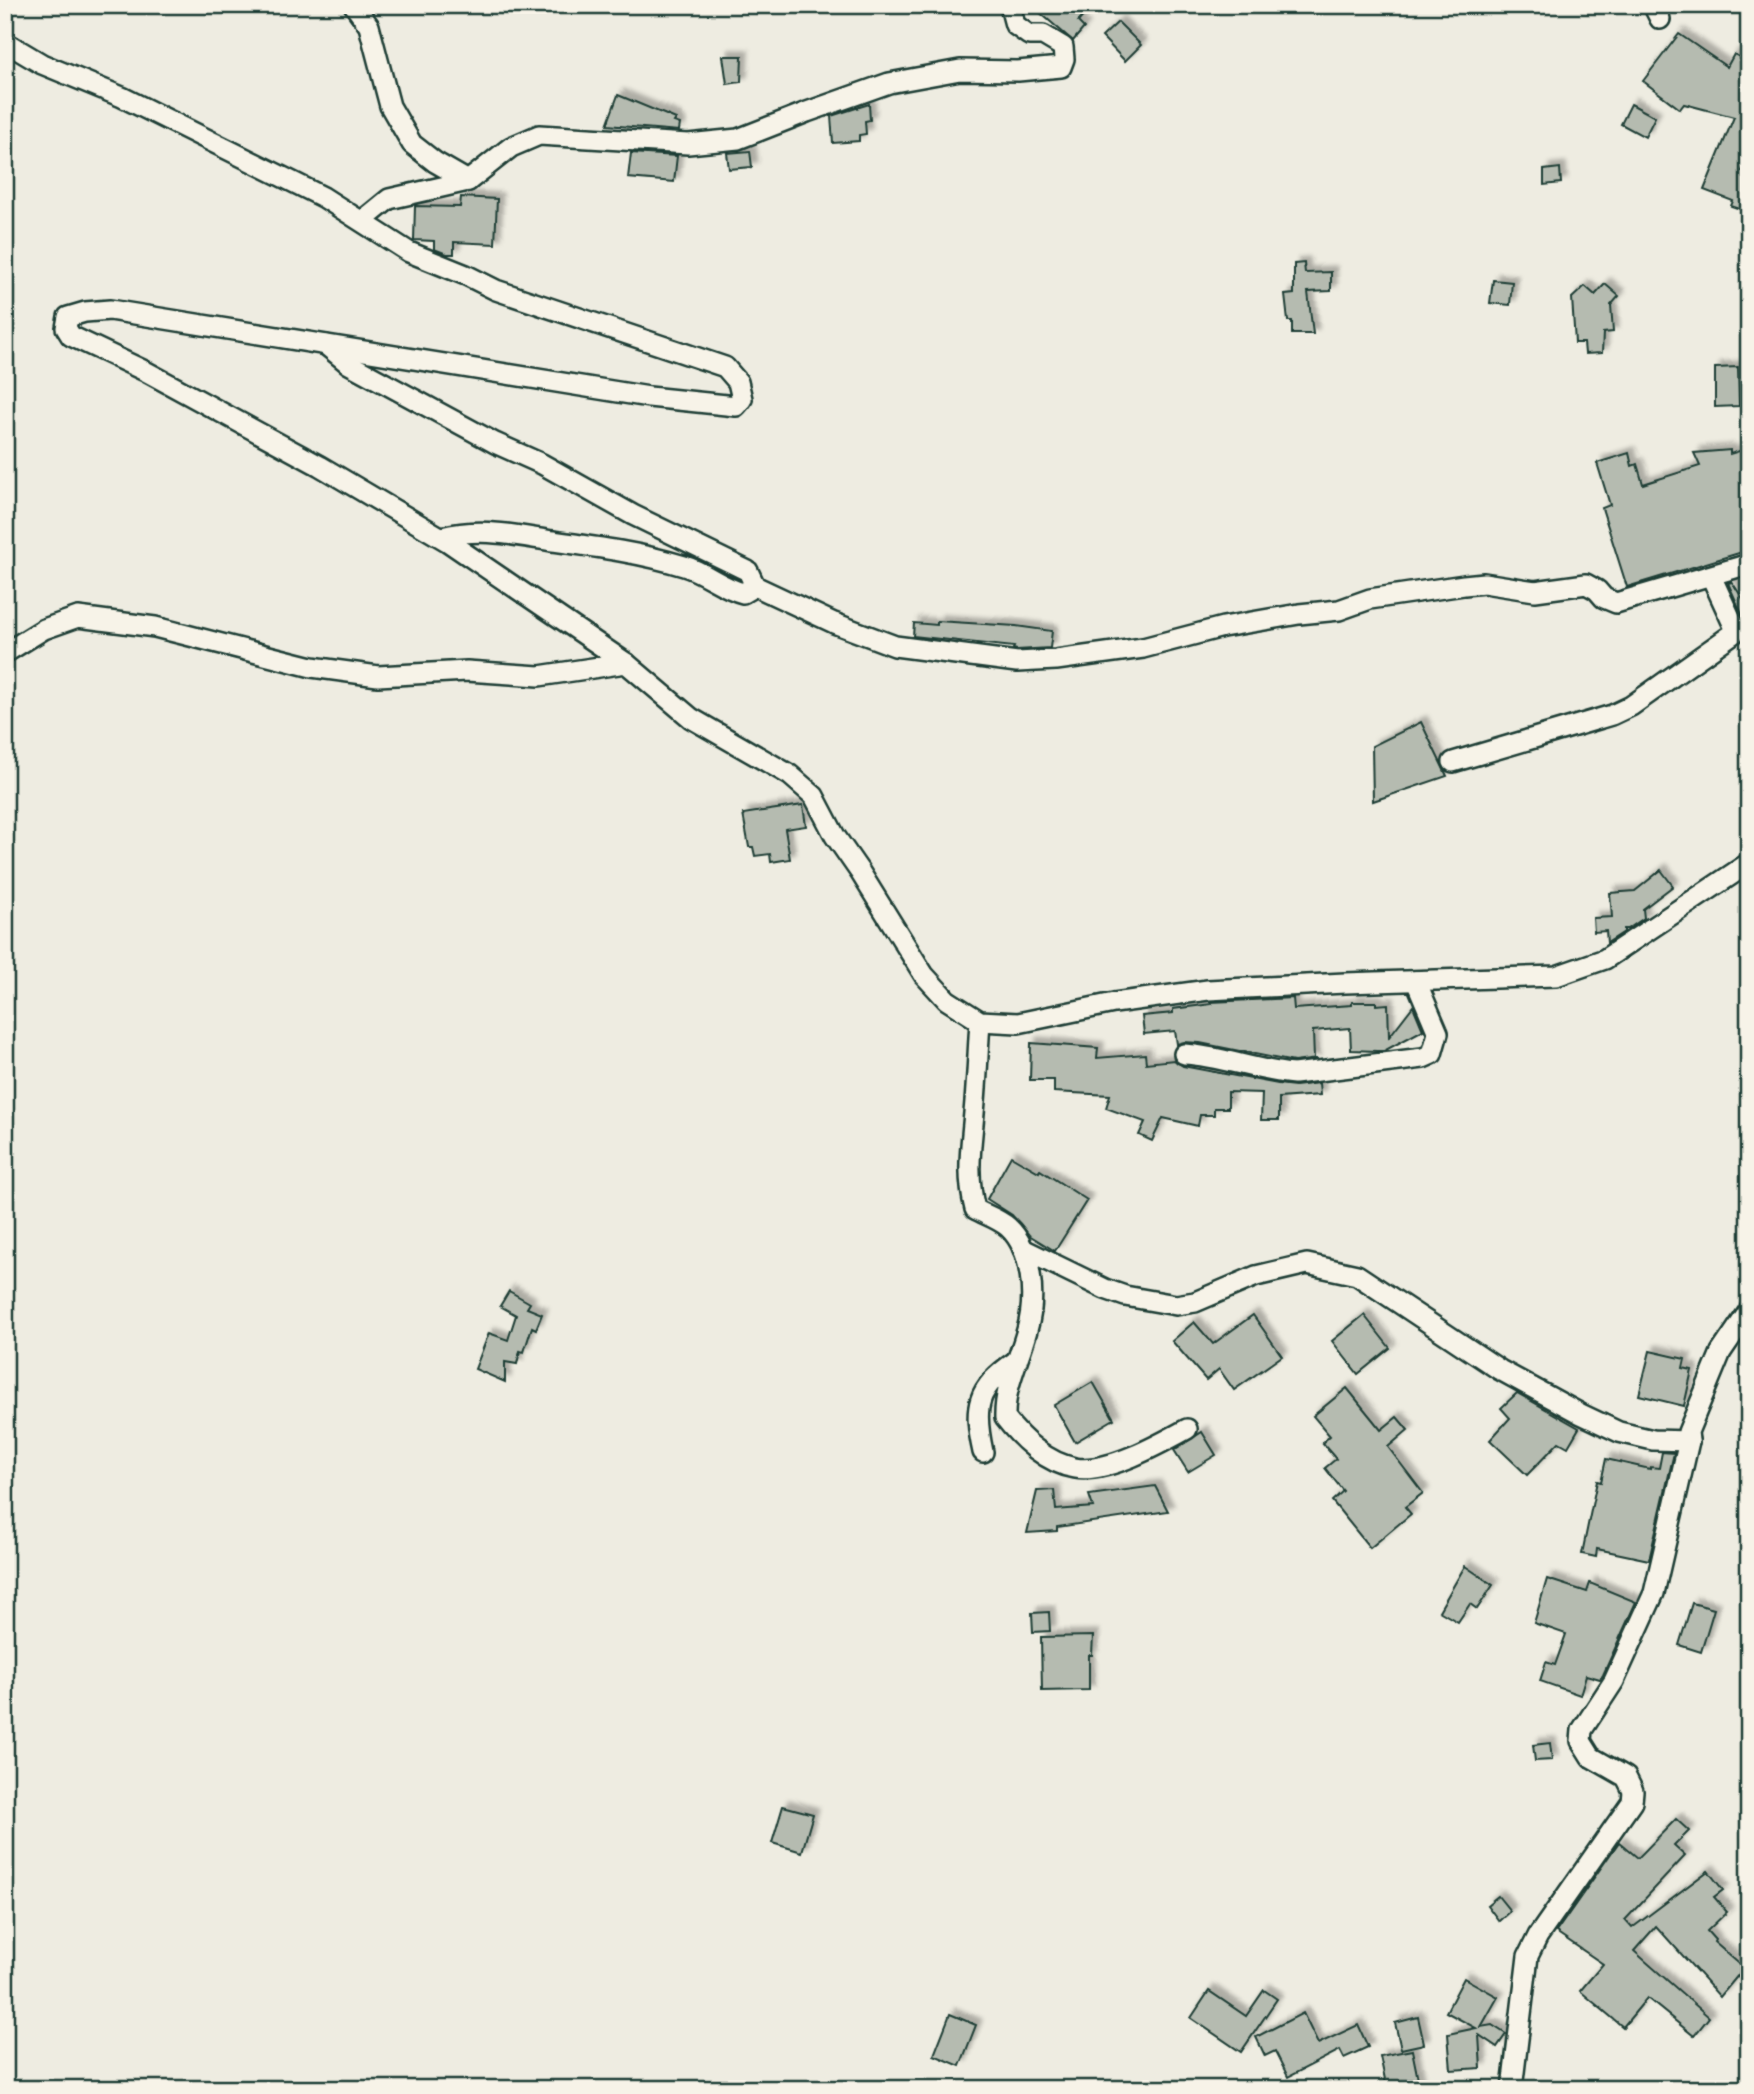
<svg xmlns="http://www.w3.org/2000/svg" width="1754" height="2094" font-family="Caveat,sans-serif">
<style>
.building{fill:#b5bbb0;stroke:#1f3d34;stroke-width:2;filter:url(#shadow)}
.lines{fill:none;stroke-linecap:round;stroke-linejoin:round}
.street-casing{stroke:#1f3d34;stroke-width:24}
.street{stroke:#f7f3e8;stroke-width:19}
</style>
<defs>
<filter id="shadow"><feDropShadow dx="5.5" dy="-5.5" stdDeviation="2" flood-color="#0004"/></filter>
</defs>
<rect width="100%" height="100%" fill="#eeece1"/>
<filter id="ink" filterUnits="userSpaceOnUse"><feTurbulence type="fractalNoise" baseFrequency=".0143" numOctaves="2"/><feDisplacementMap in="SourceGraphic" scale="14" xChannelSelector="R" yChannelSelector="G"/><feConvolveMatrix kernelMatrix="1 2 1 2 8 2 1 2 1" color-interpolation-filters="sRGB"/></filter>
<g filter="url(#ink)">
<g class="building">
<polygon points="1031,5 1074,5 1085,14 1078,22 1084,28 1073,41"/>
<polygon points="1118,22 1141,45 1125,61 1102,37"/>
<polygon points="1679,34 1727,67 1734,54 1749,62 1749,155 1742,171 1749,173 1749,212 1731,206 1733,201 1704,190 1734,117 1684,104 1680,109 1643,81"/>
<polygon points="723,56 742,56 741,82 727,84"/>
<polygon points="618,95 676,119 674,122 680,124 679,131 607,125"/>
<polygon points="869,104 870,120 865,121 866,134 859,135 859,141 833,143 831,116"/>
<polygon points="1631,104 1655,117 1645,137 1621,124"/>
<polygon points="750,151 752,167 729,169 727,153"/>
<polygon points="631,153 677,156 674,182 628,178"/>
<polygon points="1560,168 1561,183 1544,185 1544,170"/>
<polygon points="461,197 497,199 495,244 454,242 454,254 447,254 434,249 434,241 414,240 415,206 460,207"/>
<polygon points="1304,263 1305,273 1331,272 1331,291 1308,292 1313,334 1292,334 1292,321 1288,321 1285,295 1294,294 1294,264"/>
<polygon points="1493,280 1512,282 1510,305 1490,303"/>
<polygon points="1605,284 1619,296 1611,305 1613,332 1603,333 1602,353 1585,354 1584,343 1575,343 1572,298 1585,286 1595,295"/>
<polygon points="1738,367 1739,406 1715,407 1715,368"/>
<polygon points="1749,448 1749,550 1627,587 1602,508 1610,505 1597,463 1629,453 1632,466 1637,464 1643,484 1700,466 1694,453 1730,450 1730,454"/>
<polygon points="1732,582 1749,608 1749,637 1745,621 1728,583"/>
<polygon points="937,621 1016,626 1052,631 1050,648 1017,650 1013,649 1014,647 913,636 914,623 937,625"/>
<polygon points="1421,722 1447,776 1373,801 1372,746"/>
<polygon points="803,805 806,826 785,829 790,859 771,862 770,854 755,856 753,847 749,847 743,814"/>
<polygon points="1661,870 1673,886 1643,909 1644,918 1628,929 1624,929 1624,932 1607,943 1606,931 1594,932 1593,918 1612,917 1610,893 1635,891"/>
<polygon points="1293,998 1294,1009 1352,1005 1352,1002 1376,1002 1376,1005 1388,1004 1389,1037 1413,1006 1423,1030 1384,1051 1377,1051 1351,1050 1350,1028 1313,1031 1314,1059 1317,1059 1294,1062 1200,1043 1184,1042 1177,1044 1175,1031 1144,1034 1142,1016 1173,1013 1173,1009 1212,1004 1211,1002"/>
<polygon points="1031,1043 1098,1048 1097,1058 1145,1054 1146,1063 1174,1060 1183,1066 1278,1084 1295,1086 1319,1083 1320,1095 1279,1098 1279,1120 1261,1120 1262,1093 1228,1092 1228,1108 1214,1108 1214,1115 1200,1115 1198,1126 1163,1118 1152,1141 1139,1135 1145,1122 1106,1108 1110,1095 1054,1092 1054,1080 1030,1080"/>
<polygon points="1011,1156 1039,1172 1040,1170 1087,1200 1055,1251 1029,1235 1012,1215 987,1199"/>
<polygon points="509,1291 530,1303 527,1308 542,1314 536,1329 532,1327 524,1352 520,1351 517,1364 505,1362 505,1382 475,1369 489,1333 508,1340 516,1315 500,1306"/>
<polygon points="1253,1315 1282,1356 1234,1390 1219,1369 1206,1380 1172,1341 1194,1322 1213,1344"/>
<polygon points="1364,1315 1390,1348 1358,1374 1332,1341"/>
<polygon points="1650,1351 1685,1359 1683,1368 1692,1370 1684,1406 1639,1395"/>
<polygon points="1093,1382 1114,1419 1075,1442 1054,1405"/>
<polygon points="1347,1388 1381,1430 1397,1417 1408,1430 1388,1447 1423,1493 1405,1507 1411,1514 1370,1548 1332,1501 1343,1491 1325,1468 1336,1459 1322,1443 1330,1436 1313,1416"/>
<polygon points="1517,1393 1579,1428 1568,1447 1559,1442 1527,1475 1490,1440 1510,1418 1501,1408"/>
<polygon points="1202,1432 1216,1455 1188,1472 1174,1450"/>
<polygon points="1662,1452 1674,1453 1649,1560 1597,1549 1596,1557 1582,1554 1597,1481 1601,1482 1606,1459 1650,1469 1650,1467 1659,1468"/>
<polygon points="1155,1486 1168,1511 1057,1527 1057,1531 1027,1533 1037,1491 1054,1490 1056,1510 1093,1507 1089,1495"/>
<polygon points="1465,1566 1493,1585 1477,1609 1470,1604 1458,1622 1439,1611"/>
<polygon points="1547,1579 1587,1592 1590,1583 1636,1602 1603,1675 1600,1679 1586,1675 1580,1695 1540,1681 1546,1662 1555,1665 1566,1634 1534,1623"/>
<polygon points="1692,1603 1714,1609 1701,1652 1679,1645"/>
<polygon points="1049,1612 1050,1631 1033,1632 1032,1613"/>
<polygon points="1093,1636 1092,1655 1089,1655 1089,1690 1042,1691 1041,1637"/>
<polygon points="1550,1743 1552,1760 1535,1761 1533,1745"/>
<polygon points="783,1806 813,1814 802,1852 772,1843"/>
<polygon points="1676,1819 1689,1831 1674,1846 1685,1856 1625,1920 1632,1928 1708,1871 1723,1890 1714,1897 1727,1912 1707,1931 1715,1940 1714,1942 1744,1968 1720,1997 1656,1926 1634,1951 1709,2017 1694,2036 1647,1998 1623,2027 1580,1991 1603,1964 1556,1932 1619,1842 1638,1858"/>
<polygon points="1498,1896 1510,1911 1499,1921 1487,1905"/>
<polygon points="1464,1978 1498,1997 1481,2027 1492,2025 1506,2034 1497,2047 1479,2035 1481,2068 1451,2070 1448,2034 1476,2028 1446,2012"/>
<polygon points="1264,1990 1277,1999 1241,2052 1191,2018 1209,1991 1246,2016"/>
<polygon points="1303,2013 1318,2044 1358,2025 1368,2047 1344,2058 1340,2050 1288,2077 1275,2051 1265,2056 1256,2037"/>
<polygon points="950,2014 976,2025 960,2066 934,2055"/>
<polygon points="1418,2017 1424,2044 1401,2049 1395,2023"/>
<polygon points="1412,2050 1420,2089 1387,2089 1380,2056"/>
</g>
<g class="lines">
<defs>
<g id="street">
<polyline points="354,5 369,26 390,106 412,144 435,162 468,181"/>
<polyline points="1653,5 1660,19"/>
<polyline points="5,42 42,64 122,97 323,197 409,252 466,275 496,290 725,367 738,382 742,399 736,406 649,397 110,310 85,312 68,317 66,328 71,336 147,372 320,466 447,541 626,663 691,718 790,775 814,796 835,836 860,872 924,975 947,1000 980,1021 1018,1023 1114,1003 1208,990 1345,983 1556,976 1605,959 1749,863"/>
<polyline points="362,221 389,199 468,181 511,147 539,135 688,144 738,139 807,112 889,83 960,70 1018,71 1061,67 1064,59 1063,47 1043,35 1029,35 1015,25 1011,10 1012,5"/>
<path d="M 326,345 L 349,364 L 495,443 L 542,464 L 633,515 L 748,571 L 755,586 L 743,593 C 722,588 705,572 684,566 C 642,553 597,547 553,541 C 513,535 481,527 442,537"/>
<polyline points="755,586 834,623 895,646 1017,662 1056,660 1143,648 1223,627 1299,614 1339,610 1370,599 1464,585 1484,583 1535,591 1586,584 1597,590 1604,598 1616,603 1749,564"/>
<polyline points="5,653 44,629 78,617 155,627 312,667 378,676 467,671 539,676 626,663"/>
<polyline points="1453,762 1612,715 1631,706 1734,633 1734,626 1711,576"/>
<path d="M 980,1021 C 978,1051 977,1082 974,1113 C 971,1148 966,1174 975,1209 C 986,1215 999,1219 1008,1227 C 1033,1250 1036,1299 1027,1330 C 1019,1360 1004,1387 1005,1418 C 1022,1440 1047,1463 1075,1468 C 1106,1474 1160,1444 1187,1429"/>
<path d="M 1184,1054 C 1222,1056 1256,1071 1294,1074 L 1423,1058 L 1432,1054 L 1438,1033 L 1416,981"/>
<polyline points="1023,1249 1105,1289 1125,1296 1176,1305 1195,1302 1256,1276 1307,1264 1357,1275 1500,1370 1581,1414 1619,1432 1653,1440 1689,1441"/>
<path d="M 983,1452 C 973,1407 976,1388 1016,1361"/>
<polyline points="1512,2089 1528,1956 1538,1936 1632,1802 1633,1791 1626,1777 1591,1757 1581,1741 1582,1730 1614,1681 1654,1593 1689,1441 1688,1432 1721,1352 1749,1311"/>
</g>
</defs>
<use href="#street" class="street-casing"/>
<use href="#street" class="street"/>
</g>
</g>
<rect width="1754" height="2094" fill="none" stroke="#f7f3e8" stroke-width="28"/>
<rect x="14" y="14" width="1726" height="2066" fill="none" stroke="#1f3d34" stroke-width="2.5" filter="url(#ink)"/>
</svg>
